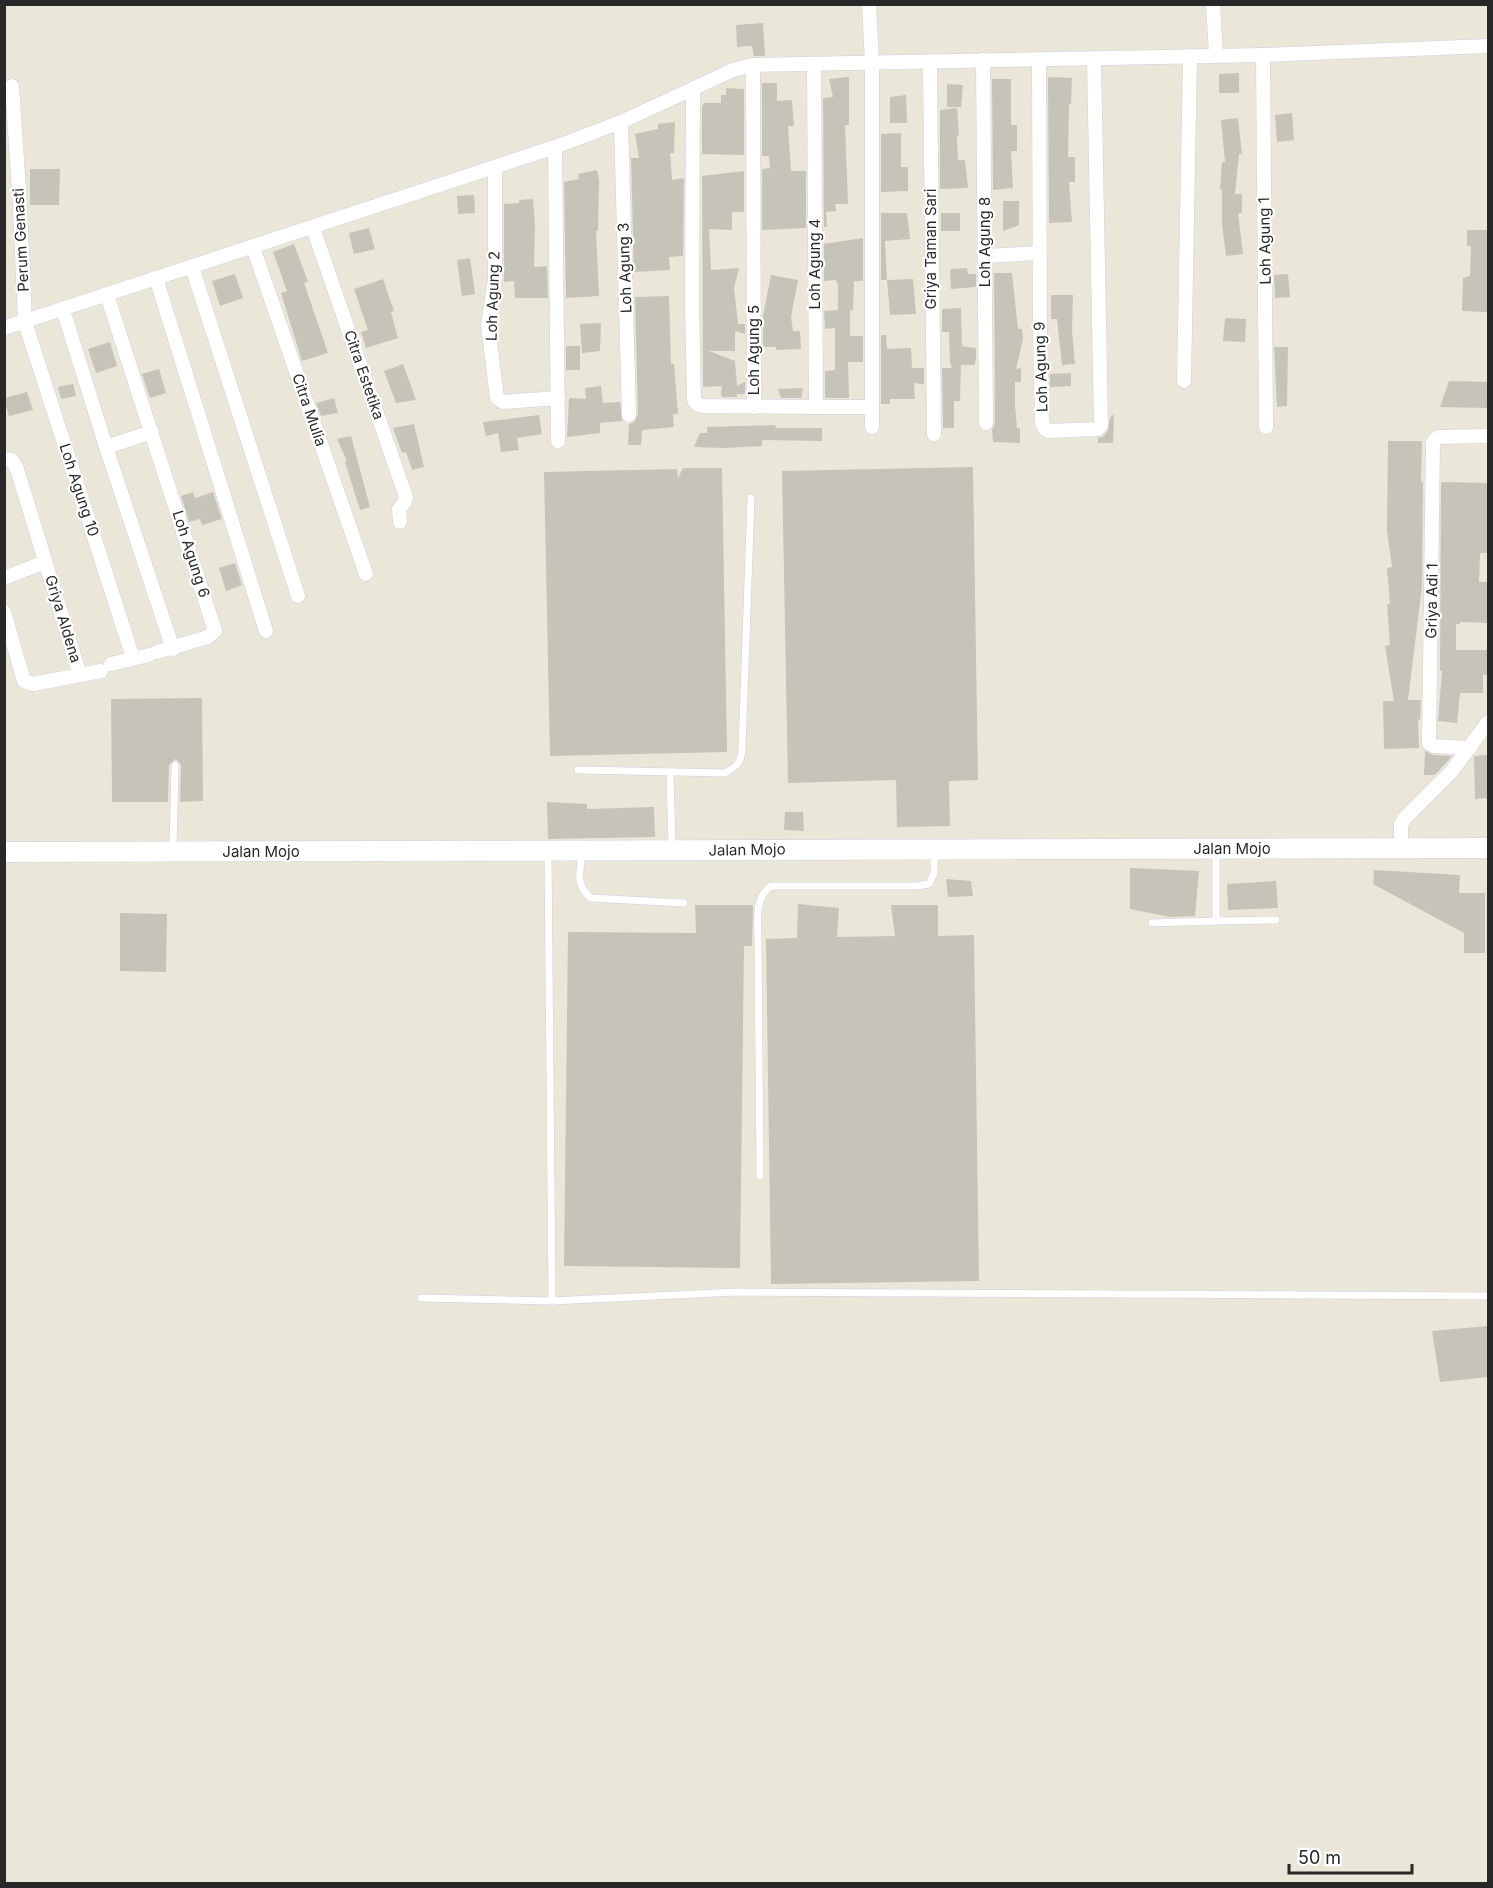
<svg xmlns="http://www.w3.org/2000/svg" width="1493" height="1888" font-family="Inter,sans-serif">
<style>
.building{fill:#c6c3b8}
.lines{fill:none;stroke-linecap:round;stroke-linejoin:round}
.lane-casing{stroke:#cecee2;stroke-width:8}
.street-casing{stroke:#cecee2;stroke-width:15}
.secondary-casing{stroke:#cecee2;stroke-width:21}
.lane{stroke:#fff;stroke-width:7}
.street{stroke:#fff;stroke-width:14}
.secondary{stroke:#fff;stroke-width:20}
.labels{text-anchor:middle;stroke-width:4.5;stroke-linejoin:round;paint-order:stroke}
.street-label{font-size:15px;fill:#282828;stroke:#fff}
</style>
<rect width="100%" height="100%" fill="#ebe7d8"/>
<g class="building">
<polygon points="763,23 765,56 754,56 752,46 737,47 736,25"/>
<polygon points="1239,73 1239,93 1219,93 1219,74"/>
<polygon points="849,77 849,125 845,125 848,204 835,204 836,211 826,212 827,227 824,227 823,98 833,97 829,79"/>
<polygon points="1048,77 1072,78 1071,104 1069,104 1068,157 1075,157 1075,182 1069,182 1072,222 1049,223"/>
<polygon points="992,79 1011,79 1011,125 1017,125 1017,151 1011,151 1013,188 993,190"/>
<polygon points="762,83 777,83 777,101 792,100 794,126 788,126 791,171 806,171 806,228 762,230 762,169 770,168 769,156 762,156"/>
<polygon points="947,84 963,85 961,107 947,107"/>
<polygon points="726,88 744,89 744,155 702,154 702,107 704,103 721,103 721,95 726,95"/>
<polygon points="906,95 907,123 890,123 890,97"/>
<polygon points="957,108 959,135 957,136 958,160 965,160 968,188 940,189 940,110"/>
<polygon points="1292,113 1294,140 1277,142 1275,115"/>
<polygon points="1238,118 1242,154 1239,154 1235,194 1242,194 1242,213 1238,213 1243,254 1226,256 1222,224 1222,189 1220,189 1222,162 1225,162 1221,120"/>
<polygon points="675,122 674,153 670,153 672,180 684,178 683,256 669,257 670,270 634,272 631,158 639,158 635,134 658,129 658,124"/>
<polygon points="901,133 901,167 908,167 908,191 881,192 881,134"/>
<polygon points="30,169 60,169 59,205 30,205"/>
<polygon points="597,170 599,180 598,231 596,231 599,296 566,298 564,182 579,179 578,174"/>
<polygon points="744,171 744,212 732,212 732,230 709,229 711,270 739,268 734,288 738,324 745,324 745,334 735,331 735,351 709,351 735,361 737,386 745,382 745,394 737,394 737,397 722,397 721,394 722,386 703,387 702,176"/>
<polygon points="474,195 475,213 458,214 457,196"/>
<polygon points="533,199 535,226 534,267 547,266 548,298 515,298 514,281 504,282 504,204 519,203 519,200"/>
<polygon points="1003,201 1019,201 1019,225 1003,231"/>
<polygon points="881,213 907,213 910,239 885,241 887,280 881,280"/>
<rect x="941" y="213" width="19" height="18"/>
<polygon points="369,228 375,249 354,254 349,233"/>
<polygon points="1467,230 1488,230 1488,312 1462,311 1463,278 1470,276 1471,246 1467,246"/>
<polygon points="863,238 863,281 854,281 853,310 850,310 850,336 863,336 863,362 848,362 849,398 825,398 825,371 835,370 835,328 825,329 824,311 838,310 838,283 836,283 836,280 824,281 824,244"/>
<polygon points="294,244 308,282 304,283 328,353 302,361 281,293 287,291 273,252"/>
<polygon points="470,258 475,294 462,296 457,260"/>
<polygon points="967,268 968,274 976,274 976,287 951,289 950,269"/>
<polygon points="994,273 1012,273 1018,329 1022,329 1023,339 1016,369 1021,368 1021,382 1015,382 1015,405 1017,428 1020,428 1020,443 993,442 992,430 995,423"/>
<polygon points="235,274 243,298 220,306 212,281"/>
<polygon points="1288,274 1290,297 1275,298 1274,275"/>
<polygon points="771,275 798,280 791,317 793,331 800,331 801,349 776,350 776,347 763,347 763,316"/>
<polygon points="383,279 394,311 391,312 398,338 366,348 361,332 368,330 354,289"/>
<polygon points="913,279 916,314 890,315 887,280"/>
<polygon points="1051,295 1073,295 1072,331 1075,364 1062,365 1057,319 1051,319"/>
<polygon points="669,296 671,364 674,364 678,414 673,414 674,427 642,430 641,445 628,445 629,424 634,422 638,415 635,297"/>
<polygon points="961,308 962,346 976,348 976,357 975,365 961,365 960,401 954,401 954,428 943,428 942,368 952,368 950,362 949,332 942,332 942,309"/>
<polygon points="1225,318 1246,319 1245,342 1223,341"/>
<polygon points="601,323 600,351 582,353 580,324"/>
<polygon points="881,335 886,335 887,349 911,348 912,368 924,368 924,384 914,383 915,399 890,399 890,404 881,404"/>
<polygon points="110,342 117,366 96,373 88,349"/>
<rect x="566" y="346" width="14" height="24"/>
<polygon points="1274,347 1288,347 1287,406 1277,407"/>
<polygon points="403,364 416,400 396,403 384,371"/>
<polygon points="159,369 166,393 150,398 142,374"/>
<polygon points="1071,373 1071,386 1050,387 1050,374"/>
<polygon points="1449,381 1488,382 1488,408 1440,407"/>
<polygon points="73,384 76,396 61,399 58,387"/>
<polygon points="601,386 603,403 620,402 622,421 600,423 600,433 567,437 569,398 586,399 585,388"/>
<polygon points="803,388 801,398 781,398 778,389"/>
<polygon points="27,392 33,410 9,416 4,398"/>
<polygon points="334,398 338,413 321,416 316,403"/>
<polygon points="1114,414 1113,443 1098,443 1098,438 1103,437 1108,430 1110,418"/>
<polygon points="539,415 542,434 517,438 519,450 501,452 498,433 486,436 483,422"/>
<polygon points="414,424 424,467 412,470 406,452 402,453 393,428"/>
<polygon points="775,425 776,428 822,428 822,441 762,440 762,446 724,448 694,447 700,433 707,433 707,427"/>
<polygon points="351,436 370,507 360,510 345,462 347,461 337,439"/>
<polygon points="1388,441 1422,441 1421,482 1423,482 1422,586 1408,700 1421,700 1420,720 1418,719 1419,748 1384,749 1383,701 1394,701 1385,646 1390,645 1387,604 1390,604 1387,568 1392,567 1387,530"/>
<polygon points="973,467 978,780 949,781 950,826 897,827 896,780 788,783 782,471"/>
<polygon points="683,468 722,468 727,752 550,756 544,472 677,469 678,478"/>
<polygon points="1441,482 1488,483 1488,553 1480,553 1479,582 1488,582 1488,623 1460,622 1460,624 1456,624 1456,650 1488,650 1488,675 1483,675 1483,693 1460,693 1457,723 1438,721 1442,671 1440,671"/>
<polygon points="193,492 195,498 213,492 222,519 202,525 200,519 189,522 181,496"/>
<polygon points="235,563 242,585 226,591 219,568"/>
<polygon points="202,698 203,801 180,802 181,765 178,761 175,759 169,765 168,802 112,802 111,699"/>
<polygon points="1425,751 1433,755 1452,756 1435,775 1424,775"/>
<polygon points="1488,755 1488,798 1475,799 1474,756"/>
<polygon points="547,802 587,804 587,809 654,807 655,837 548,839"/>
<polygon points="785,812 803,812 804,831 784,830"/>
<polygon points="1130,868 1199,871 1195,916 1170,917 1130,909"/>
<polygon points="1374,870 1460,875 1459,893 1485,893 1485,953 1464,953 1464,933 1373,884"/>
<polygon points="946,879 971,881 973,896 948,897"/>
<polygon points="1276,881 1278,908 1228,910 1227,884"/>
<polygon points="798,904 839,908 837,937 895,936 891,905 938,905 938,936 974,935 979,1281 771,1284 766,939 797,938"/>
<polygon points="695,905 753,905 752,946 744,946 740,1268 564,1266 568,932 696,933"/>
<polygon points="120,913 167,914 166,972 120,971"/>
<polygon points="1488,1326 1488,1377 1440,1382 1432,1331"/>
</g>
<g class="lines">
<defs>
<g id="lane">
<path d="M 578,770 L 725,773 C 737,766 741,763 742,749 L 751,498"/>
<polyline points="670,772 672,848"/>
<polyline points="173,849 175,765"/>
<polyline points="1216,850 1216,921 1276,920"/>
<polyline points="548,854 552,1301"/>
<path d="M 582,854 C 580,873 575,885 591,898 L 684,903"/>
<polyline points="1152,923 1216,921"/>
<path d="M 760,1176 L 758,940 C 758,922 754,897 771,886 L 918,886 L 929,884 L 934,873 L 934,851"/>
<polyline points="421,1298 552,1301 736,1292 1488,1296"/>
</g>
<g id="street">
<polyline points="869,4 872,64 872,427"/>
<polyline points="1213,4 1216,55"/>
<polyline points="1263,55 1266,427"/>
<polyline points="1039,59 1040,334 1042,423 1045,429 1048,431 1098,429 1101,425 1094,58"/>
<polyline points="983,60 986,423"/>
<polyline points="930,63 934,434"/>
<polyline points="753,65 754,407"/>
<polyline points="814,65 816,407 872,407"/>
<polyline points="12,86 20,205 25,322 133,658"/>
<polyline points="693,90 692,303 694,400 697,404 702,406 816,407"/>
<polyline points="621,122 629,415"/>
<polyline points="555,147 558,441"/>
<polyline points="495,167 495,279 488,325 497,398 503,402 558,398"/>
<polyline points="313,228 406,497 405,502 399,509 400,522"/>
<polyline points="253,247 366,574"/>
<polyline points="985,256 1039,253"/>
<polyline points="192,267 298,596"/>
<polyline points="156,278 266,631"/>
<polyline points="107,295 215,631 208,637 157,652"/>
<polyline points="66,319 106,447 173,649"/>
<polyline points="4,328 555,147 621,122 733,70 753,65 1263,55 1488,46"/>
<polyline points="1184,381 1190,56"/>
<polyline points="106,447 152,432"/>
<polyline points="4,459 12,460 17,469 80,675"/>
<polyline points="4,578 45,562"/>
<polyline points="4,612 24,681 33,684 101,671"/>
<polyline points="111,664 149,655"/>
<polyline points="1470,748 1434,746 1429,743 1433,442 1438,437 1488,436"/>
<polyline points="1401,849 1401,825 1404,819 1452,771 1488,722"/>
</g>
<polyline id="secondary" points="4,852 1488,848"/>
</defs>
<use href="#lane" class="lane-casing"/>
<use href="#street" class="street-casing"/>
<use href="#secondary" class="secondary-casing"/>
<use href="#lane" class="lane"/>
<use href="#street" class="street"/>
<use href="#secondary" class="secondary"/>
</g>
<g class="labels">
<g class="street-label">
<text transform="translate(21 240) rotate(-93)" y="5">Perum Genasti</text>
<text transform="translate(1265 241) rotate(-91)" y="5">Loh Agung 1</text>
<text transform="translate(985 242) rotate(-90)" y="5">Loh Agung 8</text>
<text transform="translate(931 249) rotate(-90)" y="5">Griya Taman Sari</text>
<text transform="translate(815 264) rotate(-90)" y="5">Loh Agung 4</text>
<text transform="translate(625 268) rotate(-92)" y="5">Loh Agung 3</text>
<text transform="translate(493 296) rotate(-88)" y="5">Loh Agung 2</text>
<text transform="translate(754 350) rotate(-90)" y="5">Loh Agung 5</text>
<text transform="translate(1041 367) rotate(-92)" y="5">Loh Agung 9</text>
<text transform="translate(364 375) rotate(71)" y="5">Citra Estetika</text>
<text transform="translate(309 410) rotate(71)" y="5">Citra Mulia</text>
<text transform="translate(79 490) rotate(72)" y="5">Loh Agung 10</text>
<text transform="translate(191 554) rotate(72)" y="5">Loh Agung 6</text>
<text transform="translate(1432 601) rotate(-89)" y="5">Griya Adi 1</text>
<text transform="translate(63 619) rotate(73)" y="5">Griya Aldena</text>
<text x="1232" y="854">Jalan Mojo</text>
<text transform="translate(747 850) rotate(-1)" y="5">Jalan Mojo</text>
<text x="261" y="857">Jalan Mojo</text>
</g>
</g>
<rect width="1493" height="1888" fill="none" stroke="#282828" stroke-width="12"/>
<path d="M1289 1864v9h123v-9" fill="none" stroke="#282828" stroke-width="3"/>
<text x="1298" y="1864" font-size="18" fill="#282828" stroke="#ffffff" stroke-width="4.5" paint-order="stroke">50 m</text>
</svg>
